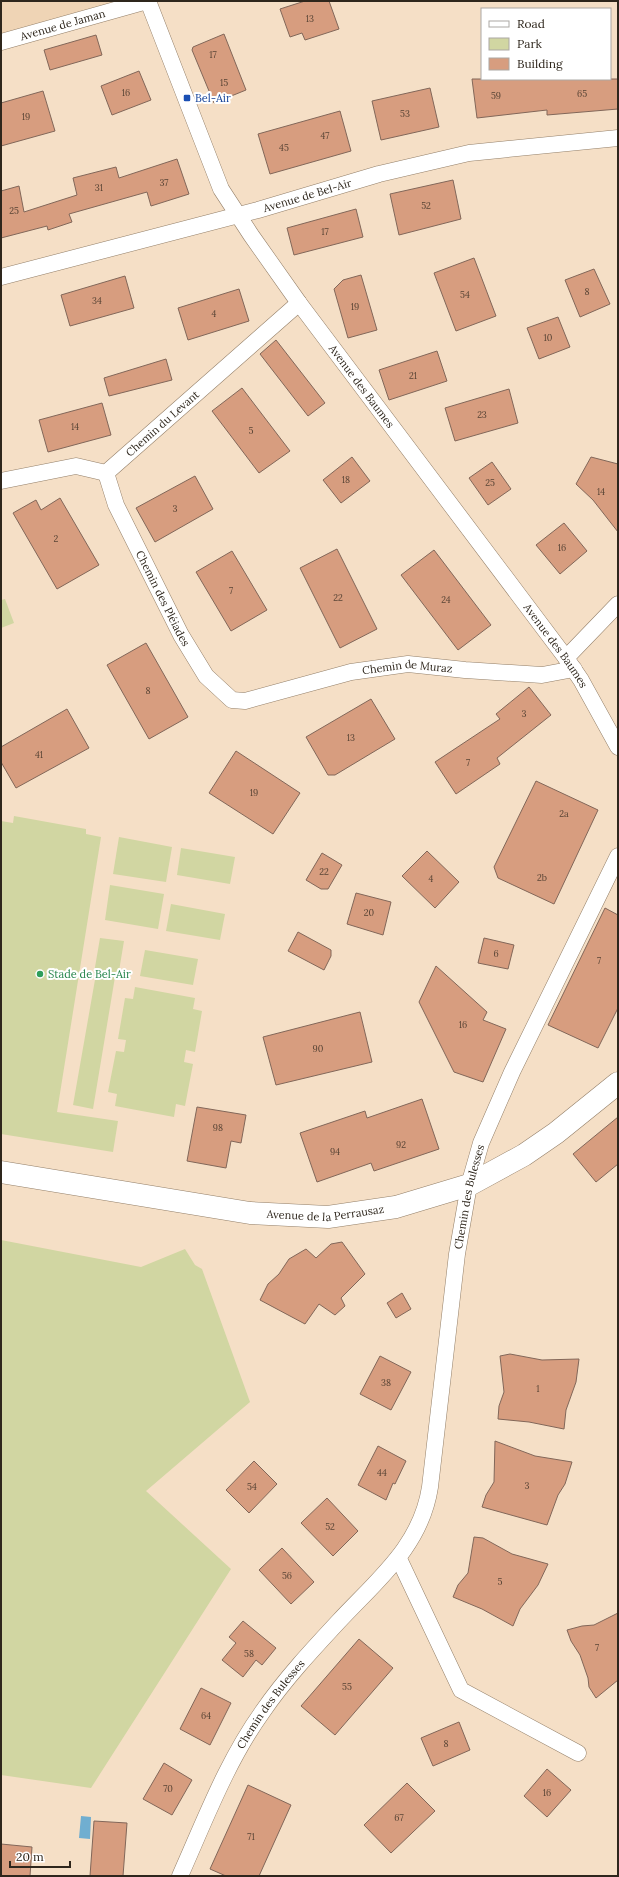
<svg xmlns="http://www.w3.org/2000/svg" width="619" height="1877" font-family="Lora,serif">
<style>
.built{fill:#efd4b5}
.green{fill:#d1d6a2}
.water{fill:#70aed0}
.building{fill:#d79d7f;stroke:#826759}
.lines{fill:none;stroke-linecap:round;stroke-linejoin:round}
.street-casing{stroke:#937f68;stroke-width:17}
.secondary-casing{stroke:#937f68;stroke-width:23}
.street{stroke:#fff;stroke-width:16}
.secondary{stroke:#fff;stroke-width:22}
.transit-dot{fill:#1a4fb4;stroke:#fff;stroke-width:1.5}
.leisure-dot{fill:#2e9e5b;stroke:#fff;stroke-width:1.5}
.labels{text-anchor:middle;stroke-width:4;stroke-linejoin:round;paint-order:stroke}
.number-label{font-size:9px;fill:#584435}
.street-label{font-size:11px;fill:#2e261c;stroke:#fff}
.transit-label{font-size:11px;fill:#164399;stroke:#fff;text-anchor:start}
.leisure-label{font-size:11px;fill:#27864d;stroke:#fff;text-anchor:start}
</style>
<rect width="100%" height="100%" fill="#f5dfc6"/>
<polygon class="built" points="1,1 147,1 1,42"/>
<g class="green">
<polygon points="5,599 14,623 1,628 1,600"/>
<polygon points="14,816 86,829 86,834 101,837 57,1112 118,1121 113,1152 1,1134 1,821 13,823"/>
<polygon points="119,837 172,847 166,882 113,874"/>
<polygon points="181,848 235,857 230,884 177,875"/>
<polygon points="110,885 164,894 158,929 105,920"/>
<polygon points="171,904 225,914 220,940 166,931"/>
<polygon points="100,938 124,941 118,977 115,977 93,1109 73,1105 96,974 94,973"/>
<polygon points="145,950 198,959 193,985 140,976"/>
<polygon points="135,987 195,998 193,1009 202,1011 195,1052 186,1050 184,1062 193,1064 185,1106 176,1104 174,1117 115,1106 117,1094 108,1092 116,1051 124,1052 126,1040 118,1039 125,998 133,999"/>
<polygon points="1,1240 141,1267 185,1249 195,1265 202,1269 250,1402 146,1491 231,1569 91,1788 1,1775"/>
</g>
<polygon class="water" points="81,1816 91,1817 90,1839 79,1838"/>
<g class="building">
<polygon points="305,1 329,1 339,29 305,40 302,33 290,37 280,9"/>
<polygon points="224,34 246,90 214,103 192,50 193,47"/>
<polygon points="96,35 102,55 50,70 44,50"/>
<polygon points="139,71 151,100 112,115 101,86"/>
<polygon points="472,79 618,79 618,109 547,115 547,110 477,118"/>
<polygon points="430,88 439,127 381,140 372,101"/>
<polygon points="43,91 55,131 1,146 1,103"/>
<polygon points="340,111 351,151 270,174 258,134"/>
<polygon points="177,159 189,194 151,206 147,192 69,214 72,222 48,230 47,226 1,238 1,191 19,186 24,212 77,195 73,178 116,167 119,178"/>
<polygon points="453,180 461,219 399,235 390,194"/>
<polygon points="356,209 363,237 294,255 287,228"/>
<polygon points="474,258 496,316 456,331 434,273"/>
<polygon points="594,269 610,304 580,317 565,280"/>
<polygon points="361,275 377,330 348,338 334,289 343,280"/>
<polygon points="125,276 134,308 70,326 61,295"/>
<polygon points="239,289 249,321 188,340 178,308"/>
<polygon points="558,317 570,347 539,359 527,328"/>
<polygon points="276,340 325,403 308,416 260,354"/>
<polygon points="437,351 447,381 389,400 379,370"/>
<polygon points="166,359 172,380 109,396 104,378"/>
<polygon points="242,388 290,451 259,473 212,411"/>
<polygon points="509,389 518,423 455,441 445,408"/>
<polygon points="102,403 111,435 48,452 39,420"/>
<polygon points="352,457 370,481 341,503 323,480"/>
<polygon points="591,457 618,464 618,532 593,500 576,484"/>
<polygon points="492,462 511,489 488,505 469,478"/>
<polygon points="195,476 213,509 155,542 136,508"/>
<polygon points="60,498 99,565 57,589 13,513 36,500 41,510"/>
<polygon points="564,523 587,551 560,574 536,545"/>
<polygon points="337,549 377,629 340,648 300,568"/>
<polygon points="434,550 491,625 458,650 401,575"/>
<polygon points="232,551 267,610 231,631 196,572"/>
<polygon points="146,643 188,717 149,739 107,665"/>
<polygon points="529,687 551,715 497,758 500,764 456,794 435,762 500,719 496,714"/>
<polygon points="371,699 395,739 335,775 328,775 306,737"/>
<polygon points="67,709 89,748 16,788 1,762 1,747"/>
<polygon points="236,751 300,793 273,834 209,793"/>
<polygon points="536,781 598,810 554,904 498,878 494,867"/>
<polygon points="427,851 459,882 435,908 402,876"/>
<polygon points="322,853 342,865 328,889 321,889 306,880"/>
<polygon points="356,893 391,902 383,935 347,924"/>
<polygon points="605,908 618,915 618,1008 598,1048 548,1025"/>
<polygon points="298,932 331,950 331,956 324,970 288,951"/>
<polygon points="484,938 514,945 508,969 478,963"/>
<polygon points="436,966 487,1012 483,1020 506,1029 483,1082 454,1072 419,1002"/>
<polygon points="360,1012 372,1062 276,1085 263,1037"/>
<polygon points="422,1099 439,1149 374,1171 371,1163 317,1182 300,1133 365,1111 367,1118"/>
<polygon points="197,1107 246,1115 241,1143 231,1141 226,1168 187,1161"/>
<polygon points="618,1117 618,1164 596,1182 573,1154"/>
<polygon points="342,1242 365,1274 341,1298 345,1306 335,1315 319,1304 305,1324 260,1300 268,1284 279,1274 289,1259 306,1249 316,1258 331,1244"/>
<polygon points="402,1293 411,1309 396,1318 387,1303"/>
<polygon points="510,1354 542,1360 579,1359 576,1382 566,1410 564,1429 529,1422 498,1419 499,1406 504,1392 500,1356"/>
<polygon points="380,1356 411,1372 391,1410 360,1394"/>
<polygon points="495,1441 535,1456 572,1462 565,1484 558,1495 547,1525 482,1507 486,1495 494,1482"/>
<polygon points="378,1446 406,1461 395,1484 393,1483 386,1500 358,1485"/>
<polygon points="254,1461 277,1484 249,1513 226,1490"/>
<polygon points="327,1498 358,1531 333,1556 301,1523"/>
<polygon points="474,1537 483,1538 512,1554 548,1564 538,1585 520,1609 513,1626 482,1609 453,1597 458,1585 468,1573"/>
<polygon points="282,1548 314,1582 291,1604 259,1570"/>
<polygon points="618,1613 618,1680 596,1698 589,1687 588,1678 580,1655 571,1641 567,1630 582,1626 594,1625"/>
<polygon points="243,1621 276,1648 262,1665 256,1660 243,1677 222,1660 236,1643 229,1637"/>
<polygon points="359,1639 393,1668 335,1735 301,1706"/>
<polygon points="201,1688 231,1703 210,1745 180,1729"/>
<polygon points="459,1722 470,1750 433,1766 421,1738"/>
<polygon points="164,1763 192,1780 172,1815 143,1799"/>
<polygon points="547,1769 571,1790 547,1817 524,1796"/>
<polygon points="407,1783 435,1811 391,1853 364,1825"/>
<polygon points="248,1785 291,1805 259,1876 226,1876 210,1869"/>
<polygon points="94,1821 127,1823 123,1876 90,1876"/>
<polygon points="1,1844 32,1847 30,1876 1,1876"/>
</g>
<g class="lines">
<defs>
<g id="street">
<path id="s1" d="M 148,1 L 221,189 L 251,235 L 299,303 L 566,658 L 581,680 L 618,747"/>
<path id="s2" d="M 1,42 L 147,1"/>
<path id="s3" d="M 1,277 L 258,210 L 379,174 L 469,153 L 618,138"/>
<path id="s4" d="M 106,473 L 116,505 L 181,635 L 206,676 L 232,700 L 245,701 L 351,672 L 408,664 L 465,670 L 542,675 L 574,669"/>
<path id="s5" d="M 106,473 L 299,303"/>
<polyline points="1,481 76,466 106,473"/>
<polyline points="566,658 618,604"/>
<polyline points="399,1559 461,1690 578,1753"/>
<path id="s6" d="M 180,1876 C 205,1820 227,1761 263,1711 C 285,1679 312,1650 339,1621 C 378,1579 421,1546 430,1487 L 457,1254 L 469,1185 L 481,1143 L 512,1072 L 618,856"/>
</g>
<g id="secondary">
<path id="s7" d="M 1,1172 L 250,1213 L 328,1217 L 396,1207 L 469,1185 L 524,1155 L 556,1133 L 618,1083"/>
</g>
</defs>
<use href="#street" class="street-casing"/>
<use href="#secondary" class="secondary-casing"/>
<use href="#street" class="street"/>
<use href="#secondary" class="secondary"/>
</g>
<rect class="transit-dot" x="183" y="94" width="8" height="8" rx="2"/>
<circle class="leisure-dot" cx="40" cy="974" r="4"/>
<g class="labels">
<g class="number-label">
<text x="310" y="22">13</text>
<text x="213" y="58">17</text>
<text x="224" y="86">15</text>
<text x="126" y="96">16</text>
<text x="582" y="97">65</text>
<text x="496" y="99">59</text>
<text x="405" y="117">53</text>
<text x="26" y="120">19</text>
<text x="325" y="139">47</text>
<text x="284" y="151">45</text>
<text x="164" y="186">37</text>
<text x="99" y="191">31</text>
<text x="426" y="209">52</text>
<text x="14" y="214">25</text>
<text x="325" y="235">17</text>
<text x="587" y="295">8</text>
<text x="465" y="298">54</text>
<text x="97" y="304">34</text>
<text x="355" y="310">19</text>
<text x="214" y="317">4</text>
<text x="548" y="341">10</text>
<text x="413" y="379">21</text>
<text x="482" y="418">23</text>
<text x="75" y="430">14</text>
<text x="251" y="434">5</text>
<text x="346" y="483">18</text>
<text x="490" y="486">25</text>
<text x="601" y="495">14</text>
<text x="175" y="512">3</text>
<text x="56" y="542">2</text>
<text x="562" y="551">16</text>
<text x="231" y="594">7</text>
<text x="338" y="601">22</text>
<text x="446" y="603">24</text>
<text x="148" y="694">8</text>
<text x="524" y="717">3</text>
<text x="351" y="741">13</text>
<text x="39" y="758">41</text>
<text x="468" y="766">7</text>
<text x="254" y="796">19</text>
<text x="564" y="817">2a</text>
<text x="324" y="875">22</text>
<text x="542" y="881">2b</text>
<text x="431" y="882">4</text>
<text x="369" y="916">20</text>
<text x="496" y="957">6</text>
<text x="599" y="964">7</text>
<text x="463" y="1028">16</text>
<text x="318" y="1052">90</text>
<text x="218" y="1131">98</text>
<text x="401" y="1148">92</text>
<text x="335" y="1155">94</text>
<text x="386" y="1386">38</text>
<text x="538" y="1392">1</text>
<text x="382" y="1476">44</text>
<text x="527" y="1489">3</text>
<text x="252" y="1490">54</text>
<text x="330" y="1530">52</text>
<text x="287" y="1579">56</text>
<text x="500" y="1585">5</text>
<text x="597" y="1651">7</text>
<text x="249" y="1657">58</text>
<text x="347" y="1690">55</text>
<text x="206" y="1719">64</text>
<text x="446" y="1747">8</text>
<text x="168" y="1792">70</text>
<text x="547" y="1796">16</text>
<text x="399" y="1821">67</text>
<text x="251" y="1840">71</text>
</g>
<g class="street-label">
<text dy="4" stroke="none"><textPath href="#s2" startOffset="64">Avenue de Jaman</textPath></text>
<text dy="4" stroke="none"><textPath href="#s3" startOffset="317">Avenue de Bel-Air</textPath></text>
<text dy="4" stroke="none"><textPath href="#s1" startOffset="444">Avenue des Baumes</textPath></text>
<text dy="4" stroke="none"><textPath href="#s5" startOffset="75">Chemin du Levant</textPath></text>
<text dy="4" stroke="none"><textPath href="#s4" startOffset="138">Chemin des Pléiades</textPath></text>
<text dy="4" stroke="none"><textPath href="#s1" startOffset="768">Avenue des Baumes</textPath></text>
<text dy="4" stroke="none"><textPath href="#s4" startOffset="442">Chemin de Muraz</textPath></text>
<text dy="4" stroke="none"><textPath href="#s6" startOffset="761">Chemin des Bulesses</textPath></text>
<text dy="4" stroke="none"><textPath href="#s7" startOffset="328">Avenue de la Perrausaz</textPath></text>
<text dy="4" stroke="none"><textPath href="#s6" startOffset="195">Chemin des Bulesses</textPath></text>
</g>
<g class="transit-label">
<text x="195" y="102">Bel-Air</text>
</g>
<g class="leisure-label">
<text x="48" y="978">Stade de Bel-Air</text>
</g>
</g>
<rect width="619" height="1877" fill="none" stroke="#2e261c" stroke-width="4"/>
<rect x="481" y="8" width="130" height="72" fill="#ffffff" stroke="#aba8a4"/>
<rect x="489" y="21" width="20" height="6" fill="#ffffff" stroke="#aba8a4"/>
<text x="517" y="28" font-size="12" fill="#2e261c">Road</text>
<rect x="489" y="38" width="20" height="12" fill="#d1d6a2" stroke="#aba8a4"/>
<text x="517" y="48" font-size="12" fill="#2e261c">Park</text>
<rect x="489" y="58" width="20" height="12" fill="#d79d7f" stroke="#aba8a4"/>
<text x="517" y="68" font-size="12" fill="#2e261c">Building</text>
<path d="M10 1861v6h60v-6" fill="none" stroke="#2e261c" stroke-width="2"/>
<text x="16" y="1861" font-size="12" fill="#2e261c" stroke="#ffffff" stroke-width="3" paint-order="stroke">20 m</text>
</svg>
